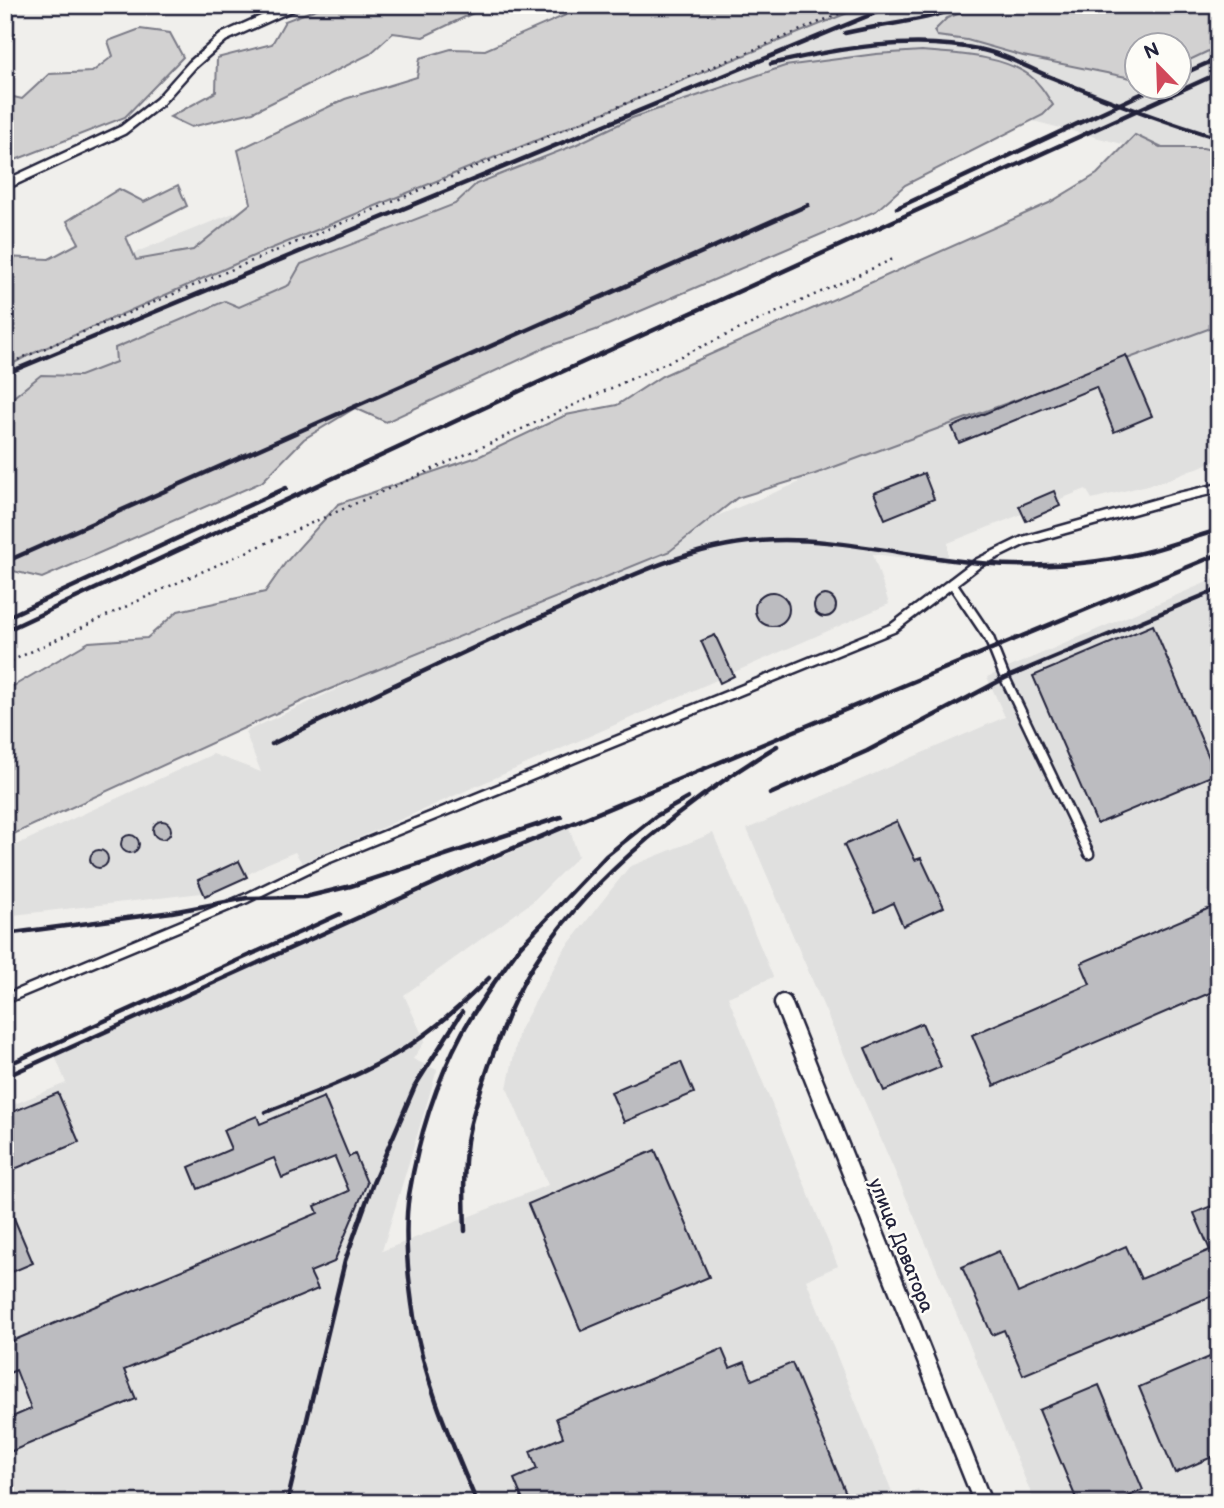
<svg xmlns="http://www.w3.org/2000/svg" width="1224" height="1508" font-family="'Balsamiq Sans',sans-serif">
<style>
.built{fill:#e0e0df;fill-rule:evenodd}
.green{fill:#d2d1d1;stroke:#7a7a86;stroke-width:2}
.building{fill:#bcbcc0;stroke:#22223b;stroke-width:2}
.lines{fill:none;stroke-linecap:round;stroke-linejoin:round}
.lane-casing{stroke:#22223b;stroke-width:13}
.street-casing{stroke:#22223b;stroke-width:21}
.path{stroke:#22223b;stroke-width:2.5;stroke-dasharray:2 5;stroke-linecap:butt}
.lane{stroke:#fdfcf7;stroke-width:8}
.street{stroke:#fdfcf7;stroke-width:16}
.rail{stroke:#22223b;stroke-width:4.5}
.labels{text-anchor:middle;stroke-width:5;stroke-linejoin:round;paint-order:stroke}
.street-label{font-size:19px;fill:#22223b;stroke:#fdfcf7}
</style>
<rect width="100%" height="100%" fill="#f0efec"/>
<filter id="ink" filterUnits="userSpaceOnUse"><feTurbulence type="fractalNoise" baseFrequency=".0143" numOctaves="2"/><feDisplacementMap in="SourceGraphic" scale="14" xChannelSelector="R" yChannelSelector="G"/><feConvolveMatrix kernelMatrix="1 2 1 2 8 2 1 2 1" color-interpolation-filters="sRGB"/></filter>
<g filter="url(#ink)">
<g class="built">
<path d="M 750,5 L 1219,5 L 1219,169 L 871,79 L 5,417 L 5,305 ZM 1136,46 L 1178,46 L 1178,88 L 1136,88 Z"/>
<polygon points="1219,318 1219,459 1168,480 1092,499 1086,489 948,543 948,563 873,554 889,604 302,863 295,852 266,864 219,891 5,916 5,850 213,754 261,772 245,732 643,546 798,483 798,478"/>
<polygon points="1219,577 1219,1503 1035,1503 965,1334 747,829 1005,717 987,677"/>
<polygon points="569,827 578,856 532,902 404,995 425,1041 413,1059 437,1070 382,1251 548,1185 507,1088 519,1031 563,951 629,867 713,833 773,977 728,997 838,1266 806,1280 895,1499 918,1489 923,1503 5,1503 5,1108 66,1083 54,1053"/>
</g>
<g class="green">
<polygon points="327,5 490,5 423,37 393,33 370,54 253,112 191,127 170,117 216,92 217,58 272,44 285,21"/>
<polygon points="578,5 867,5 258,254 25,357 5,368 5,257 49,259 79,243 67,221 119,189 144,202 178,185 187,206 126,237 136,260 193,250 251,203 238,150 345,99 417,77 420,58 451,49 485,50 566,15"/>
<polygon points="982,5 1219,5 1219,46 1179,65 1178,46 1136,46 1136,79 1023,56 967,40 937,36 934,31 947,18"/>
<polygon points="140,29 170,33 183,57 125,117 5,164 5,95 22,99 49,74 92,72 113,56 108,41"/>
<path d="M 922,51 C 956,54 1000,55 1029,75 C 1039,82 1046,94 1053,105 L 1043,115 L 905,185 L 876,211 L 596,330 L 549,346 L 386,422 L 355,408 L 304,439 L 262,482 L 42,578 L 5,569 L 5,404 L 41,375 L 80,376 L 116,362 L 115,348 L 225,301 L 239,307 L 289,285 L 301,264 L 455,204 L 476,184 L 575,145 L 632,118 L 785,66 L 876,54 Z"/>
<polygon points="1135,135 1162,148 1203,148 1219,152 1219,325 815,474 737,498 670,551 318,694 5,838 5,691 89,642 147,638 178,611 265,592 286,562 338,504 480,456 566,415 617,405 662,376 1049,203 1097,174"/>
</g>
<g class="building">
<polygon points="1126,355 1152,416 1114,432 1096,387 959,443 952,427"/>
<polygon points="924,473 934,499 885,519 874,493"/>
<polygon points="1054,491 1060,506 1026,521 1019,506"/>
<circle cx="772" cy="609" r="17"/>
<circle cx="825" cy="606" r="11"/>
<polygon points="1153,625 1216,774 1097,824 1033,676"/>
<polygon points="715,635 734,676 720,683 701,641"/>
<circle cx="162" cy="830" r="9"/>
<polygon points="897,821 915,860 921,858 944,907 903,926 893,903 875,912 844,845"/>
<circle cx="130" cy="844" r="9"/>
<circle cx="99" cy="859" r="9"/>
<polygon points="239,861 247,877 205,896 198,880"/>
<polygon points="1219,904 1219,989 994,1086 972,1035 1090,984 1081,963"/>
<polygon points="922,1023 941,1067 884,1091 865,1048"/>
<polygon points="681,1062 694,1093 624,1122 611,1092"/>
<polygon points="58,1093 79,1142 5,1173 5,1115"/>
<polygon points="324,1097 349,1157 355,1154 367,1183 334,1262 310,1272 318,1289 124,1370 136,1399 5,1454 5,1420 31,1409 16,1370 5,1375 5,1344 318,1213 315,1206 349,1191 335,1157 282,1178 274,1158 198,1189 189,1167 231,1149 223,1130 257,1116 260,1124"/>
<polygon points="655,1150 709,1277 581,1331 528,1204"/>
<polygon points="5,1197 33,1263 5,1275"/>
<polygon points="1219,1203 1219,1293 1023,1375 1004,1330 992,1335 962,1267 999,1251 1018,1293 1126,1246 1141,1279 1210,1250 1194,1213"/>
<polygon points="722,1349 730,1368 745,1362 752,1380 792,1363 850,1503 524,1503 514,1479 537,1469 530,1451 563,1437 556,1418"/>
<polygon points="1219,1353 1219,1454 1175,1473 1139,1387"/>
<polygon points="1099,1385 1143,1490 1113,1503 1078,1503 1039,1410"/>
</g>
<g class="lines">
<defs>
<g id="lane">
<polyline points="5,185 123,130 159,102 192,65 224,37 295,5"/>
<polyline points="952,583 989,638 1005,678 1089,854"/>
<polyline points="5,999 247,898 327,859 893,628 978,563 1023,541 1175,498 1219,488"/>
</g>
<polyline id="street" points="783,1003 983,1503"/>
</defs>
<use href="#lane" class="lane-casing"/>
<use href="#street" class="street-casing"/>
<g class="path">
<polyline points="5,365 860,5"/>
<polyline points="5,664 161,590 489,444 893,259"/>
</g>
<use href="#lane" class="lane"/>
<use href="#street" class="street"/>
<g class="rail">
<path d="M 845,33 C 886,23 926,22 965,5"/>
<path d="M 771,64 C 839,48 914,35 983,50 C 1007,55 1030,69 1053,78 C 1107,100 1163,122 1219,138"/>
<polyline points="1178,76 1219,58"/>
<polyline points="897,208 1154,88"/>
<polyline points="5,374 894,5"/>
<polyline points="5,562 808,205"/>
<polyline points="5,618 286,488"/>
<polyline points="5,631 535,384 1219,73"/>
<path d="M 272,744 C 364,699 456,655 550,613 C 615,583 686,546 759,541 C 832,535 907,557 980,563 C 1036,568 1098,565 1153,550 C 1175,544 1197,536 1219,530"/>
<polyline points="770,794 867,751 1005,678 1219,589"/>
<polyline points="5,934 172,912 247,898 305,897 351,886 561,817"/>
<polyline points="516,951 606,856 656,816 688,798"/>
<polyline points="5,1066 340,914"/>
<polyline points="5,1077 497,855 1219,554"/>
<path d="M 266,1112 C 314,1093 364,1075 407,1047 C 437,1028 464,1003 489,978"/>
<path d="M 465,1231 C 464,1201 463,1171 467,1141 C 471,1116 481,1089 489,1065 C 503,1027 517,988 540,955 C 594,874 694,796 777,746"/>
<polyline points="287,1503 345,1261 373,1183 415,1086 462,1012"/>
<path d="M 477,1503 C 452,1443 424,1381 414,1317 C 408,1278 403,1234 409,1195 C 418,1140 436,1082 462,1033 C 479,1002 500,974 521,945"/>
</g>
</g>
</g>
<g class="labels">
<g class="street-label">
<text transform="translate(902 1245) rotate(68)" y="7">улица Доватора</text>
</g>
</g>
<rect width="1224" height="1508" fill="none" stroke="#fdfcf7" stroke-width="28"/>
<rect x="14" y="14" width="1196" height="1480" fill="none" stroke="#22223b" stroke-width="2.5" filter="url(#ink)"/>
<g transform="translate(1158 66) rotate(337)"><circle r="33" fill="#fdfcf7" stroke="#a5a5ac" stroke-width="2"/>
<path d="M0-5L12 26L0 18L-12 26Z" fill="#d1495b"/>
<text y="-10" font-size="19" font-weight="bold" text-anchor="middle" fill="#22223b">N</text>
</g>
</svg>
